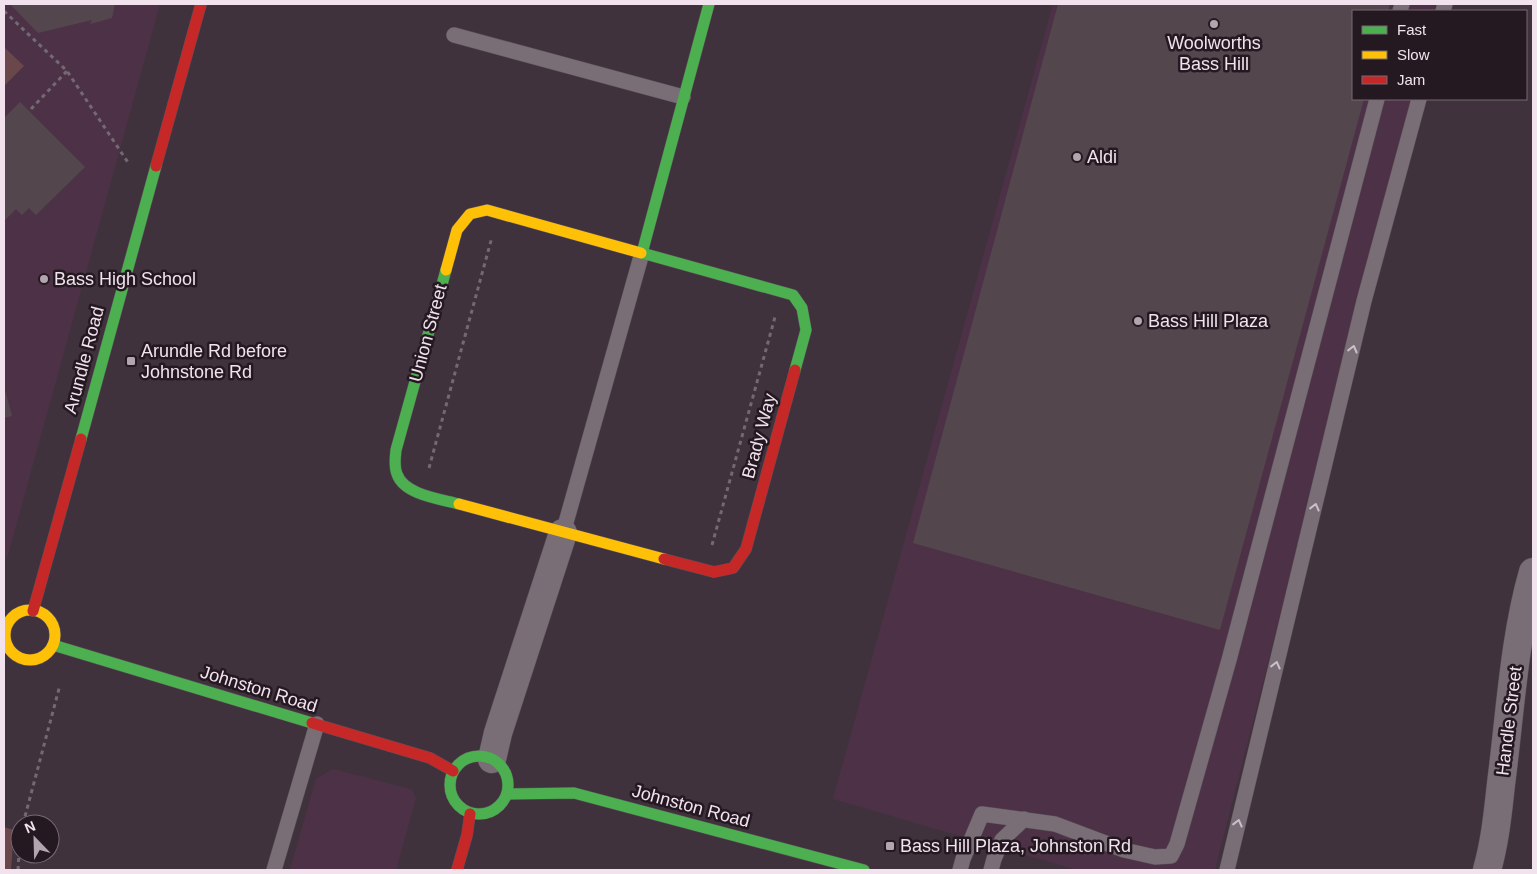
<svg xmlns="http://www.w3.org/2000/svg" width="1537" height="874" font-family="Helvetica,sans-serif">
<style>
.built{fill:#4d3247}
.green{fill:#69474a}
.building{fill:#53464d}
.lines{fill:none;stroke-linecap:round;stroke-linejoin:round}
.lane-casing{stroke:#5a4f58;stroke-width:16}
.street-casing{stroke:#5a4f58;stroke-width:29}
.fast-casing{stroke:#5a4f58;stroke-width:12}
.slow-casing{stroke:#5a4f58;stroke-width:12}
.jam-casing{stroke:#5a4f58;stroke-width:12}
.path{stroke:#736971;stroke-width:3;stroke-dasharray:4 4;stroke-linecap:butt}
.lane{stroke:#796e76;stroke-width:15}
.street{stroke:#796e76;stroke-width:28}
.fast{stroke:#4caf50;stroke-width:11}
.slow{stroke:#ffc107;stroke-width:11}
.jam{stroke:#c62828;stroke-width:11}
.oneway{stroke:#cdbfca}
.poi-dot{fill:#b3a4b0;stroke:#241921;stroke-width:2}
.labels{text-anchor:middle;stroke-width:5;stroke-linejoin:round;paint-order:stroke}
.poi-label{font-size:18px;fill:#f1e2ee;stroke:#241921;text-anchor:start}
.street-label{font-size:18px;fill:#f1e2ee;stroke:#241921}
</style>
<rect width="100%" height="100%" fill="#3f323c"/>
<g class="built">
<polygon points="4,4 160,4 8,555 4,561"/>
<polygon points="1053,4 1436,4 1434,11 1353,11 1353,99 1412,99 1215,870 1077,870 833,799"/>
<polygon points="333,769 411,789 416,798 396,870 290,870 316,779"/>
</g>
<g class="green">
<polygon points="4,47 24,66 4,86"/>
<polygon points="4,827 14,830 11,870 4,870"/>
</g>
<g class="building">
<polygon points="10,4 115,4 112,18 90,24 92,20 38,33"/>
<polygon points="1058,4 1390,4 1388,11 1353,11 1353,99 1364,99 1220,630 913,543"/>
<polygon points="20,102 85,167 36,215 29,208 22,215 16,209 4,221 4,118"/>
<polygon points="4,386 12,416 4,418"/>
</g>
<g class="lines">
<defs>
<g id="lane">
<polyline points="1400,11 1402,4"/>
<polyline points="1443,11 1445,4"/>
<polyline points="454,35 683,97"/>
<polyline points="563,533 642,253"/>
<polyline points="274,870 317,724"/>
<polyline points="960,870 963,859 982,814 1055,824 1124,850 1155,857 1171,856 1177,844 1229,660 1377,99"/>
<polyline points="991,870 994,859 1002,840 1024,819"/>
<polyline points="1227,870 1364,301 1419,99"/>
</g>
<g id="street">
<polyline points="492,759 498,733 563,533"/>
<path d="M 1487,870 C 1495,842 1498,812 1501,784 C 1510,715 1514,638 1533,572"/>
</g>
<g id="fast">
<polyline points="641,253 642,253 709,4"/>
<polyline points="642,253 793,295 802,308 806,330 795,370"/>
<path d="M 446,270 L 396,450 C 395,458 394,467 397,474 C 404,495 441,499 459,504"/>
<polyline points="81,439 156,166"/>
<polyline points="53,645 312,723"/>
<circle cx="479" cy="785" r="29"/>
<polyline points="507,794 574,793 864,870"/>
</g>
<g id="slow">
<polyline points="446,270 457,230 470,214 487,210 641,253"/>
<polyline points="459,504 664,559"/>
<circle cx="30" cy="635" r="25"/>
</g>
<g id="jam">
<polyline points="156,166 201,4"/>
<polyline points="664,559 714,572 733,568 746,549 795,370"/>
<polyline points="33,611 81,439"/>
<polyline points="312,723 430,758 453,771"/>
<polyline points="457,870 467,835 470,814"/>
</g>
</defs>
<use href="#lane" class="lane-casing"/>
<use href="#street" class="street-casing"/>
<use href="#fast" class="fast-casing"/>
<use href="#slow" class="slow-casing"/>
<use href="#jam" class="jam-casing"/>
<g class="path">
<polyline points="4,11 67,71 129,164"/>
<polyline points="31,109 67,71"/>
<polyline points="429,468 492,237"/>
<polyline points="712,545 775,317"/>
<polyline points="23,824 60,685"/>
<polyline points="18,870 20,836"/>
</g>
<use href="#lane" class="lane"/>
<use href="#street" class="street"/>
<use href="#fast" class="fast"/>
<use href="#slow" class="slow"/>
<use href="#jam" class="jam"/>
</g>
<defs><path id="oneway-chevron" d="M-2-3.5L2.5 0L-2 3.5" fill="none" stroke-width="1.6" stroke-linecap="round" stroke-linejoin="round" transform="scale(1.25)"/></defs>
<g class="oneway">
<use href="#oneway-chevron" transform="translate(1353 349) rotate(-76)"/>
<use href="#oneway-chevron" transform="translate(1315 507) rotate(-76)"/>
<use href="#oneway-chevron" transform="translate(1276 665) rotate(-76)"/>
<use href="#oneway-chevron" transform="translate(1238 823) rotate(-76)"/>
</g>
<g class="poi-dot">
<circle cx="1214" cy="24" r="5"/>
<circle cx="1077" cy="157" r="5"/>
<circle cx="44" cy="279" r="5"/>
<circle cx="1138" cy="321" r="5"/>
<rect x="126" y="356" width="10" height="10" rx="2.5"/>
<rect x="885" y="841" width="10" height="10" rx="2.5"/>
</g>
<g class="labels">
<g class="poi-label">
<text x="1214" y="49" text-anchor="middle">Woolworths<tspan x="1214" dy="21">Bass Hill</tspan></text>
<text x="1087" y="163">Aldi</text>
<text x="54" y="285">Bass High School</text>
<text x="1148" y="327">Bass Hill Plaza</text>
<text x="141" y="357">Arundle Rd before<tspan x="141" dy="21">Johnstone Rd</tspan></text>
<text x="900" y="852">Bass Hill Plaza, Johnston Rd</text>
</g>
<g class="street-label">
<text transform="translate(428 333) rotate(-75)" y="6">Union Street</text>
<text transform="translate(84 360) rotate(-75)" y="6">Arundle Road</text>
<text transform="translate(759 436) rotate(-75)" y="6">Brady Way</text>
<text transform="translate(259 689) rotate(17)" y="6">Johnston Road</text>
<text transform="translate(1509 721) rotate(-83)" y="6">Handle Street</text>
<text transform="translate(691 806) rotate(15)" y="6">Johnston Road</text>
</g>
</g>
<rect width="1537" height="874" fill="none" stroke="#f1e2ee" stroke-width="10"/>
<rect x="1352" y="10" width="175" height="90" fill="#241921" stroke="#766973"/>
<rect x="1362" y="26" width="25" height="8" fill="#4caf50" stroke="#766973"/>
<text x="1397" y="35" font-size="15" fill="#f1e2ee">Fast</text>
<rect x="1362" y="51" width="25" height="8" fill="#ffc107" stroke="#766973"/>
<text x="1397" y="60" font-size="15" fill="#f1e2ee">Slow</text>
<rect x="1362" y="76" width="25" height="8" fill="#c62828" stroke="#766973"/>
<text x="1397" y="85" font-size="15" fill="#f1e2ee">Jam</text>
<g transform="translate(35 839) rotate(337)"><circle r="24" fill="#241921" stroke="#766973"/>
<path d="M0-4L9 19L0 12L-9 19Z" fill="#b3a4b0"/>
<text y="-8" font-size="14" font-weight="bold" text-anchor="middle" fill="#f1e2ee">N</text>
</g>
</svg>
